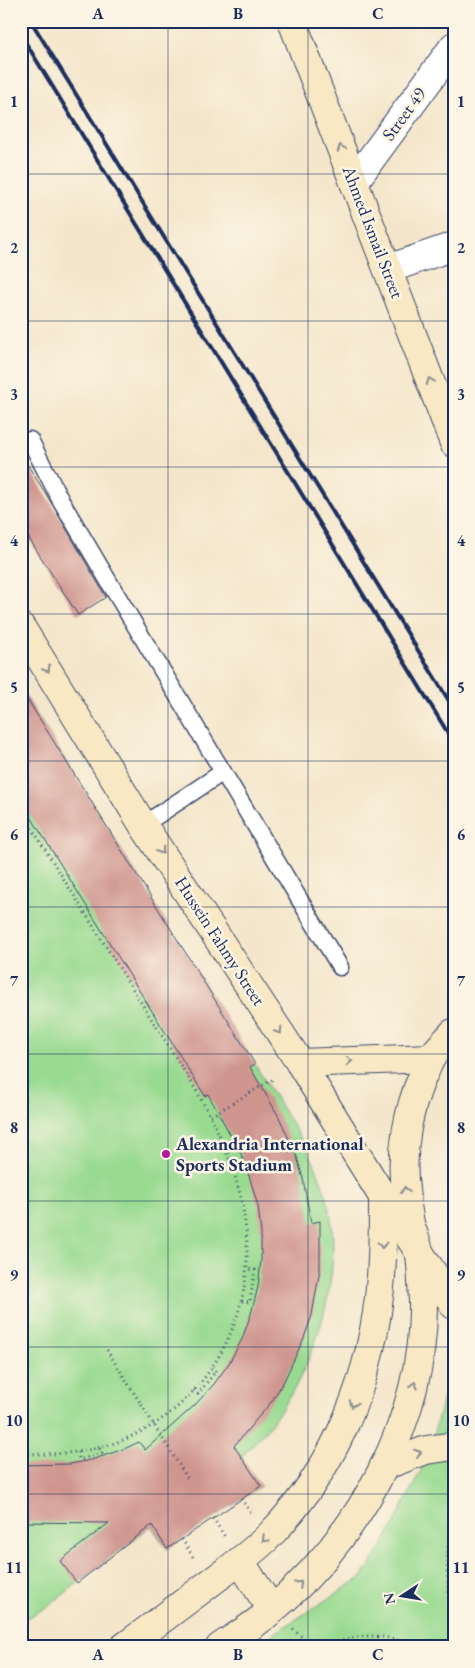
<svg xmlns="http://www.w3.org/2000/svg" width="475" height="1668" font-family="'EB Garamond',serif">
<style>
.green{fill:#99da91;stroke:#5a8478}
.building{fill:#cf958f}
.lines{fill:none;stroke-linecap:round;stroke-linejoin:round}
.lane-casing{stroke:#3c4a6e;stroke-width:19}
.street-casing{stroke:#3c4a6e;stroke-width:30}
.secondary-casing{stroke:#3c4a6e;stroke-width:30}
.path{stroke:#3c4a6e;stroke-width:3;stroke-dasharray:1 4;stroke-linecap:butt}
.lane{stroke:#fff;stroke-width:16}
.street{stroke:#fff;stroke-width:28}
.secondary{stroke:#f8e8c3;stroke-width:28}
.rail{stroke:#1b2f5e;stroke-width:4}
.oneway{stroke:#8a8c90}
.grid{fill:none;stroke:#1b2f5e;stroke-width:1;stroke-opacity:0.55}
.poi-dot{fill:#b5179e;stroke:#fcf5e5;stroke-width:2}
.labels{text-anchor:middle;stroke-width:5;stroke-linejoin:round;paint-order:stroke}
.street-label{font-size:18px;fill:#1b2f5e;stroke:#fcf5e5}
.poi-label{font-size:18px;font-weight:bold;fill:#1b2f5e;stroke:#fcf5e5;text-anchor:start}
.neatline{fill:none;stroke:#1b2f5e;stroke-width:2}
.grid-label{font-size:16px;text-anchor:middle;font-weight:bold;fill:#1b2f5e}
</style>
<rect width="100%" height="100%" fill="#fcf5e5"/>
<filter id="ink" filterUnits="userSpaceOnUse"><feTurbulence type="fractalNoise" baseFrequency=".02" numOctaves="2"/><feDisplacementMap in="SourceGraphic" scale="10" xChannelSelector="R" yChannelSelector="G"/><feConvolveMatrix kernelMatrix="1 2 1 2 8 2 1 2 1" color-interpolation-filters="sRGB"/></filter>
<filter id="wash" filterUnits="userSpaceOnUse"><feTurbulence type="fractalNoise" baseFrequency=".0096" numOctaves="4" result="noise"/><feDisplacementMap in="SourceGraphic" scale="20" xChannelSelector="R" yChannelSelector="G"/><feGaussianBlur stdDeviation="1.12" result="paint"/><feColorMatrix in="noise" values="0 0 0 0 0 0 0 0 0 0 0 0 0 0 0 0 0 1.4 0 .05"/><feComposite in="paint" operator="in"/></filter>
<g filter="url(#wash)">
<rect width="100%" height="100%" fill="#f4e6cb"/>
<g class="green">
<path d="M 21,689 L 305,1145 C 319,1171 329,1198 332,1227 C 338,1285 316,1356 285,1404 C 272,1424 257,1441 241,1457 L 261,1486 L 167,1549 L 151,1526 L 47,1607 L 21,1621 Z"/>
<polygon points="444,1394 454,1409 454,1647 253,1647 362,1577 385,1542 428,1456"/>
</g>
<g id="blocks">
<g class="building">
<polygon points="21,455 46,494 106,597 78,615 21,526"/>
<polygon points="21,689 255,1064 250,1067 279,1117 297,1157 303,1179 311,1223 320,1221 320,1269 312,1315 304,1338 284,1381 272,1401 234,1446 261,1486 167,1549 152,1525 77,1583 60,1561 109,1523 21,1522 21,1465 70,1464 91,1460 124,1449 139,1442 145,1450 195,1405 214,1384 229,1363 242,1339 251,1314 258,1287 261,1260 261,1233 258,1206 250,1179 241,1154 208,1094 205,1096 21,801"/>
</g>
</g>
</g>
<g filter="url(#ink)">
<use href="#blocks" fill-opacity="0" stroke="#3c4a6e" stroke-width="1"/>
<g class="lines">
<defs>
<g id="lane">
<polyline points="30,440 60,499 112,587 340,967"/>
<polyline points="143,825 223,772"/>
</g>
<g id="street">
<polyline points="354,182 454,46"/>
<polyline points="388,269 454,246"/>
</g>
<g id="secondary">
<polyline points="292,21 454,443"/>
<polyline points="21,627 143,825 300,1063 383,1197 454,1305"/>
<polyline points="300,1063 431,1058"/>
<polyline points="384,1466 426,1450 454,1446"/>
<polyline points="240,1561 272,1610"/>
<path d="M 124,1647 C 153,1626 181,1605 210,1583 C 230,1568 251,1554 269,1536 C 338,1466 374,1373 381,1276 C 383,1250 383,1223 383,1197"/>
<path d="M 220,1647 C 238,1635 256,1624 272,1610 C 361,1534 425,1419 423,1301 C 422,1286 422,1270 420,1255 C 418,1244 413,1234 410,1223 C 408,1212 406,1200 405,1189 C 400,1151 408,1110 423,1075 C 426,1070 428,1063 431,1058 C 437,1049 446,1041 453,1033"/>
</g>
</defs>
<use href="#lane" class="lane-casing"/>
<use href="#street" class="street-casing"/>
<use href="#secondary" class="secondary-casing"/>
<g class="path">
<path d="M 21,811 L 196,1090 C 226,1142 248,1196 247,1258 C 246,1331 200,1406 132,1436 C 98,1452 58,1456 21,1453"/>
<polyline points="211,1116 275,1078"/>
<polyline points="242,1301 250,1302 255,1270 246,1269"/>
<polyline points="107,1350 188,1479"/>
<polyline points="194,1390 198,1394 216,1371 212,1367"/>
<polyline points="78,1452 79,1459 82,1459 102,1453 99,1447"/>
<polyline points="241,1499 252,1514"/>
<path d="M 454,1507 C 444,1550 446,1588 454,1631"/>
<polyline points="213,1518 225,1537"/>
<polyline points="182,1539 195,1560"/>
<polyline points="293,1629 313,1647"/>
<path d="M 329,1647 C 360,1630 387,1635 418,1647"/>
</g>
<use href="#lane" class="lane"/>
<use href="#street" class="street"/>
<use href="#secondary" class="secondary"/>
<g class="rail">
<polyline points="31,21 454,709"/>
<polyline points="21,35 454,743"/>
</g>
</g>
<defs><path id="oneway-chevron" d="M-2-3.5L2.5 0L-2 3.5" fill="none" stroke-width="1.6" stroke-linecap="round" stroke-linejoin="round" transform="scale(1.25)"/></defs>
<g class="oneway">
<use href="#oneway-chevron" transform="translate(341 148) rotate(-111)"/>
<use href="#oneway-chevron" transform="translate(430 381) rotate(-111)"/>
<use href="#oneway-chevron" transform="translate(47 669) rotate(58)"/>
<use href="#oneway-chevron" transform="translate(161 851) rotate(57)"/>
<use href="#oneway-chevron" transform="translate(279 1031) rotate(57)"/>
<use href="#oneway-chevron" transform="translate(349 1061) rotate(-2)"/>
<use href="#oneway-chevron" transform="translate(405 1190) rotate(-96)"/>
<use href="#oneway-chevron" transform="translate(382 1245) rotate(92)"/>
<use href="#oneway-chevron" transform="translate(414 1385) rotate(-75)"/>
<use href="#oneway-chevron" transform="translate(353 1404) rotate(110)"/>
<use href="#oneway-chevron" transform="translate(418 1453) rotate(-20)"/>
<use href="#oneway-chevron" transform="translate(265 1539) rotate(136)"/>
<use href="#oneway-chevron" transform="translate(299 1584) rotate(-44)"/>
</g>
</g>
<path class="grid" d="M 168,21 L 168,1647M 308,21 L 308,1647M 21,174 L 454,174M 21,321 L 454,321M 21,467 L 454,467M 21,614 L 454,614M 21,761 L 454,761M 21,907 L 454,907M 21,1054 L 454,1054M 21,1201 L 454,1201M 21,1347 L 454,1347M 21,1494 L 454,1494"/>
<circle class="poi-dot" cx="166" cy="1154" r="5"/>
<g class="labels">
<g class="street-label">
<text transform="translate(404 114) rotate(-54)" y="6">Street 49</text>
<text transform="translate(373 232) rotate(69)" y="6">Ahmed Ismail Street</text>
<text transform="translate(220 941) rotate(57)" y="6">Hussein Fahmy Street</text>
</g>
<g class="poi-label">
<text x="176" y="1150">Alexandria International<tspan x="176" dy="21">Sports Stadium</tspan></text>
</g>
</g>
<rect width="475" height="1668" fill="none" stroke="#fcf5e5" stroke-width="55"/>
<g transform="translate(402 1596) rotate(258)" stroke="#fcf5e5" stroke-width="4" paint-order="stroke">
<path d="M0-4L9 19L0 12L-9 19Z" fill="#1b2f5e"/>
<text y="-8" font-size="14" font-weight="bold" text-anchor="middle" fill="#1b2f5e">N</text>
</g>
<rect x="28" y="28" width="420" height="1612" class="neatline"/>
<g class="grid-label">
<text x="98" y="19">A</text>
<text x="238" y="19">B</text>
<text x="378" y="19">C</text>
<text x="14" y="107">1</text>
<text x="461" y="107">1</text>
<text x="14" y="253">2</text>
<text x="461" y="253">2</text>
<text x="14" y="400">3</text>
<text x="461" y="400">3</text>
<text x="14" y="546">4</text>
<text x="461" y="546">4</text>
<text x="14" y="693">5</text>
<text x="461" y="693">5</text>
<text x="14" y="840">6</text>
<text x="461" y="840">6</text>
<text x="14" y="986">7</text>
<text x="461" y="986">7</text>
<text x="14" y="1133">8</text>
<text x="461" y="1133">8</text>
<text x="14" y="1280">9</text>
<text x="461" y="1280">9</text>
<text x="14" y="1426">10</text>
<text x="461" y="1426">10</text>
<text x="14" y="1573">11</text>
<text x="461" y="1573">11</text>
<text x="98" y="1660">A</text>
<text x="238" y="1660">B</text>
<text x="378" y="1660">C</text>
</g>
</svg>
